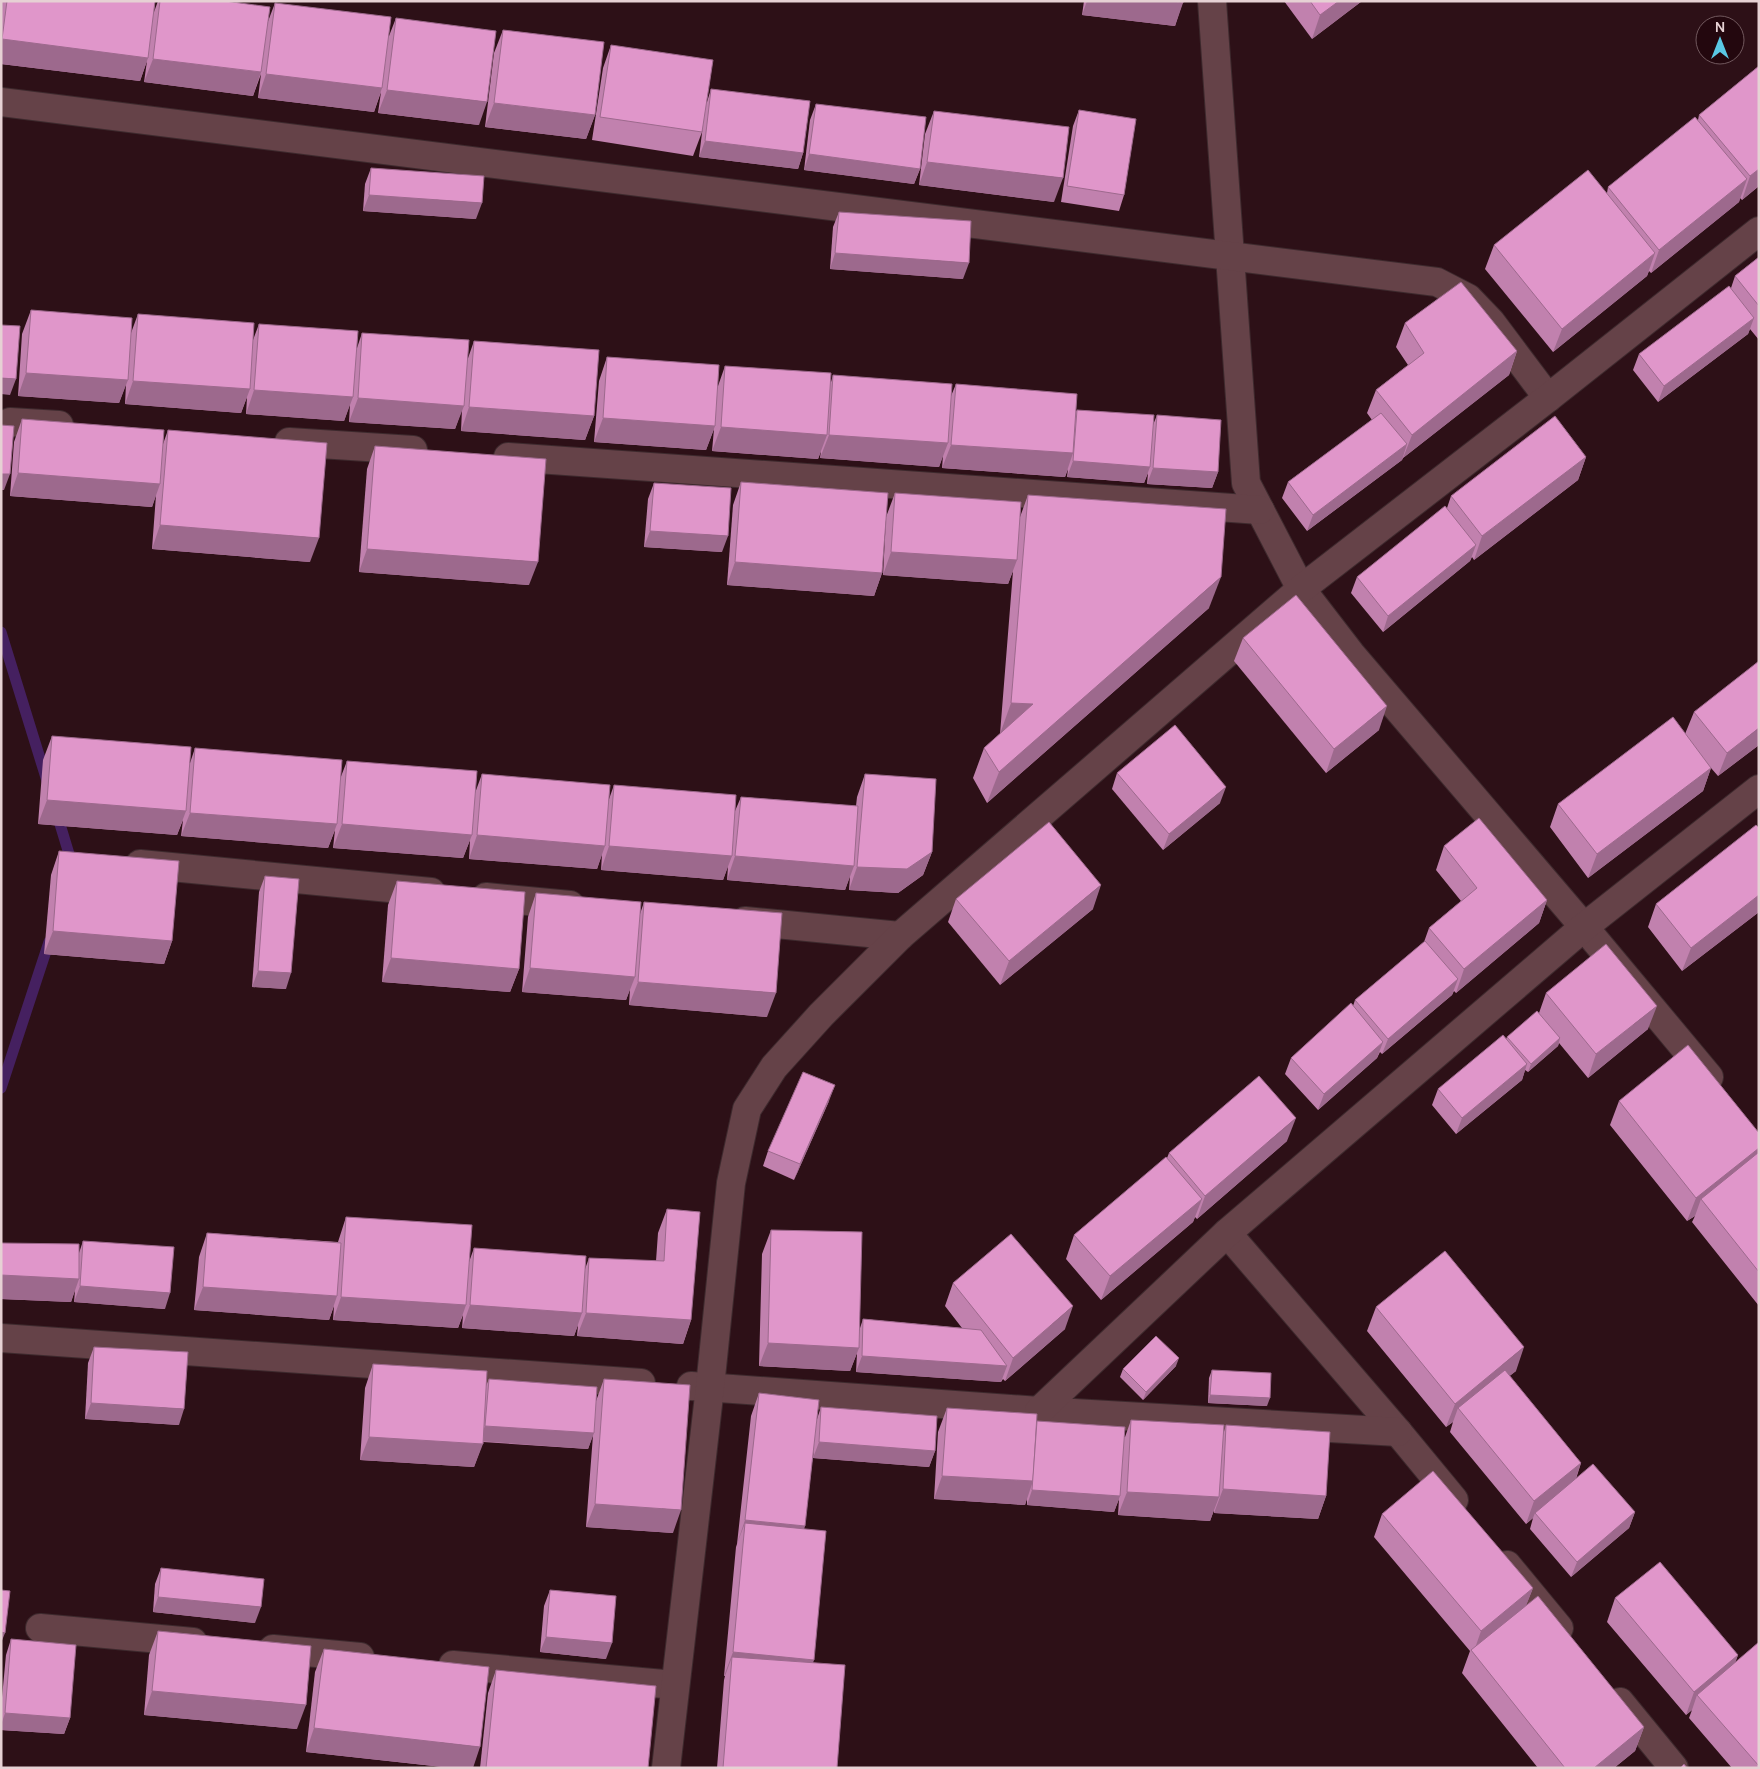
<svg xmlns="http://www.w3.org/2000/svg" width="1760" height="1769" font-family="Manrope,sans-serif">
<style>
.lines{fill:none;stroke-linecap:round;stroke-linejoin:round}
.stream{stroke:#452060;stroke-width:11}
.street-casing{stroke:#3e2a2e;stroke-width:30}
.street{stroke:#654248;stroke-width:28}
.wall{fill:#c181ae}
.shaded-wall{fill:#9d698d}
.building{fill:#e096ca;stroke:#9d698d}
</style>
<rect width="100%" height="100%" fill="#2d1017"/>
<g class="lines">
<g class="stream">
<polyline points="1,632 47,781"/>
<polyline points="56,811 73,867"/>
<polyline points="1,1088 49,942"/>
</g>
<defs>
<g id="street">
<polyline points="1212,1 1246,483 1301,589 1351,654 1584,927 1709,1077"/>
<polyline points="1,102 1437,282 1468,298 1491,322 1548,398"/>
<polyline points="10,422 59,425"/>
<polyline points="289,442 413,450"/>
<polyline points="508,457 1260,510"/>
<polyline points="140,864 431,892"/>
<polyline points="486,897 570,905"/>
<polyline points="745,921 900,936"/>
<polyline points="1227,1233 1398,1432 1454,1500"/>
<polyline points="1,1338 641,1383"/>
<polyline points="691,1386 1039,1411 1398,1432"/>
<polyline points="1039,1411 1227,1233 1584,927 1759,789"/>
<polyline points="1507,1565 1559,1628"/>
<polyline points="40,1628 193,1642"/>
<polyline points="273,1649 360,1657"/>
<polyline points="453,1665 675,1685"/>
<polyline points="1620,1702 1674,1768"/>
<polyline points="666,1768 710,1387 731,1183 747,1109 774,1067 821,1015 900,936 1301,589 1548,398 1759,231"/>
</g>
</defs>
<use href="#street" class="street-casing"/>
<use href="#street" class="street"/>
</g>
<g class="wall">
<polygon points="1,1 155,1 154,12 158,1 225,1 267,24 275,3 389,36 396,18 479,125 378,113 381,92 374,112 258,98 261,74 253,96 144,82 147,61 140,81 1,64"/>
<polygon points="1084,1 1183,1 1175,26 1082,15"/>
<polygon points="1284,1 1362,1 1312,39"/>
<polygon points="503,30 595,115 586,139 485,127 494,53"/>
<polygon points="611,45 707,102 711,89 803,153 798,169 699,157 703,125 702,132 693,156 592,140 603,68"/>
<polygon points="1759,66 1759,186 1742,200 1740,198 1739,202 1651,273 1649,271 1647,276 1553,352 1485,269 1494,245 1607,193 1608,187 1698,120 1699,115"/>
<polygon points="816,104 920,169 914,184 804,170 810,120"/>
<polygon points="1079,110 1124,195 1119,211 1061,202 1073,126"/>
<polygon points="934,111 1054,202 919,185 925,134"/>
<polygon points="371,168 476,219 363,211 365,184"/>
<polygon points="839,212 963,279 830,269 833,227"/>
<polygon points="1759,257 1759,340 1750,329 1748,334 1658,402 1633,370 1639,354 1731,288 1735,276"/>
<polygon points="31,310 131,333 138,314 253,340 259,324 357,348 362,333 467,361 474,341 594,416 585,440 461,431 462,409 455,429 349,422 350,404 344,421 246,414 247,397 241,413 125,404 126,384 119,403 18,396 22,334"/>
<polygon points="1405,323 1517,351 1509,375 1403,458 1402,460 1307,531 1282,498 1288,482 1372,420 1367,413 1376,390 1408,365 1396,347"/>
<polygon points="607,357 718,386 725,366 831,382 833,375 951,396 956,384 1076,411 1153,425 1157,415 1218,472 1212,488 1147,484 1148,473 1144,483 1067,477 1068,469 1065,477 942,468 943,455 939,467 820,458 821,451 818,459 712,451 714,429 706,450 594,442 599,381"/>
<polygon points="22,419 163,444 168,430 310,562 152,549 156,495 152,507 10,496 14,442"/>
<polygon points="375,446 529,585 359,572 367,469"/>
<polygon points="1586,457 1578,480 1474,560 1472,557 1470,561 1383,632 1351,593 1357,577 1447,508 1451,496"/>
<polygon points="741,482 882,573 874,596 727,585 733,505"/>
<polygon points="654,483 722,552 644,547 648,499"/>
<polygon points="895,493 1020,517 1028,495 1209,608 987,803 973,778 984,748 1000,734 1013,571 1008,584 883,575 886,517"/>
<polygon points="1243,638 1379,730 1326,773 1234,661"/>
<polygon points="1694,712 1759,745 1718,776 1711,768 1703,791 1588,878 1550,827 1558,804 1685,734"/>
<polygon points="52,736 190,763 195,748 340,779 347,761 475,793 482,774 608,802 614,785 735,811 741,797 856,806 857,797 865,774 932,852 923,875 898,893 849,890 850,876 845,890 727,880 728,866 723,880 601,870 602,854 597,869 469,859 470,840 463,858 333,848 335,830 328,848 181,836 183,820 177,835 38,824 43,760"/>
<polygon points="1117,773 1220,803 1163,850 1112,789"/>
<polygon points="1759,827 1759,912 1682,971 1648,927 1656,904 1758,828"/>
<polygon points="1444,846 1547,900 1539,923 1456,993 1454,991 1452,995 1382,1054 1380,1052 1377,1058 1318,1110 1285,1074 1291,1058 1353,1006 1355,1000 1424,942 1429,928 1461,901 1436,870"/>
<polygon points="59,851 172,941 164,964 44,954 51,875"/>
<polygon points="265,876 286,989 252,987 259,892"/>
<polygon points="397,881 519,969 510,992 382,982 388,905"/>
<polygon points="536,893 640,914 644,902 767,1017 629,1005 630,989 626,1000 522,992 528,917"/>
<polygon points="956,899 1093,909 1000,985 948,922"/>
<polygon points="1546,993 1648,1029 1588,1078 1559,1043 1558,1046 1528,1072 1525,1070 1522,1080 1456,1134 1432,1105 1438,1089 1506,1039 1507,1037 1539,1013"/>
<polygon points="829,1101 794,1180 763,1166 768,1151"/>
<polygon points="1619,1101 1759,1133 1759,1306 1692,1222 1695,1216 1687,1221 1610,1125"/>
<polygon points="1287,1141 1197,1219 1195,1217 1193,1222 1101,1300 1066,1259 1074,1235 1167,1158 1169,1153"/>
<polygon points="667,1209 691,1320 683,1344 577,1336 578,1325 574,1336 462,1328 463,1315 458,1328 333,1320 334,1306 329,1320 194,1310 199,1257 207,1233 338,1242 346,1217 469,1262 474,1248 585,1269 589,1258 656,1261 658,1233"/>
<polygon points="771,1230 859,1331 863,1319 962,1328 945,1306 953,1283 1065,1329 1005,1381 1003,1379 1001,1382 856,1372 857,1353 850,1371 759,1366 762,1254"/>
<polygon points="83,1241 165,1309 74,1302 75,1290 71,1302 1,1299 1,1243 79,1253"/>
<polygon points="1376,1307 1516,1371 1509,1376 1581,1463 1576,1479 1635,1512 1629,1528 1571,1577 1530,1529 1533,1518 1526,1524 1450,1432 1453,1422 1446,1427 1367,1331"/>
<polygon points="94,1347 179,1425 85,1419 88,1363"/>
<polygon points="373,1364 486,1386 489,1379 596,1401 604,1379 673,1533 586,1527 593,1435 588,1449 483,1442 474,1467 360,1460 365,1388"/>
<polygon points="1176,1366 1143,1400 1120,1377 1123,1369"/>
<polygon points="1212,1370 1267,1406 1208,1403 1209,1378"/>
<polygon points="759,1393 817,1419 821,1407 935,1451 929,1467 813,1458 814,1446 804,1529 813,1663 837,1768 717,1768 724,1680 725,1676 724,1676 736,1547 737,1544 751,1416"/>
<polygon points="947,1408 1125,1437 1131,1420 1223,1435 1226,1425 1326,1496 1318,1519 1214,1513 1214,1510 1210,1521 1118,1515 1119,1499 1114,1512 1027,1505 1027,1498 1025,1505 934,1499 938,1432"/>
<polygon points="1382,1514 1533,1588 1526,1605 1644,1727 1635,1751 1614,1768 1538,1768 1462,1673 1470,1651 1374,1537"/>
<polygon points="161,1568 255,1623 153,1612 155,1584"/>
<polygon points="550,1590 606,1659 540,1652 544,1606"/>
<polygon points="1615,1598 1738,1655 1735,1663 1759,1642 1759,1768 1732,1768 1689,1718 1692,1710 1686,1715 1607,1622"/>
<polygon points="158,1631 297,1729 144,1715 149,1655"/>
<polygon points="11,1639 70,1718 64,1734 1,1730 1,1708 6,1655"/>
<polygon points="324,1649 473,1768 452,1768 306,1752 315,1672"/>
<polygon points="496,1670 648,1768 480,1768 488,1693"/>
</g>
<g class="shaded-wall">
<polygon points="1087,1 1170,1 1183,3 1175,26 1082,15"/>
<polygon points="1339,1 1362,1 1312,39 1320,15"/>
<polygon points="2,39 148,58 140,81 1,64 1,41"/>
<polygon points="153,59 261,72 253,96 144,82"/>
<polygon points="266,74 382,88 374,112 258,98"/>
<polygon points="387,90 487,102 479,125 378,113"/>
<polygon points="494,103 595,115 586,139 485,127"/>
<polygon points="705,141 803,153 798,169 699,157"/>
<polygon points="809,154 920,169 914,184 804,170"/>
<polygon points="927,162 1063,178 1054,202 919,185"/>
<polygon points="1759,169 1759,186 1742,200 1750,176"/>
<polygon points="1747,179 1739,202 1651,273 1659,250"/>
<polygon points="369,195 482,203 476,219 363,211"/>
<polygon points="835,253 969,263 963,279 830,269"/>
<polygon points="1655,253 1647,276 1553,352 1562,329"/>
<polygon points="1754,318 1748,334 1658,402 1664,386"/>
<polygon points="1517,351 1509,375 1403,458 1412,435"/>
<polygon points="26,373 128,380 119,403 18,396"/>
<polygon points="1,378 16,379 10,395 1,394"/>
<polygon points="133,381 250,389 241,413 125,404"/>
<polygon points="254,390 353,397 344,421 246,414"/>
<polygon points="358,398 464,406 455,429 349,422"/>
<polygon points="469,407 594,416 585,440 461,431"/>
<polygon points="603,418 715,426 706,450 594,442"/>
<polygon points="721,427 827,435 818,459 712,451"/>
<polygon points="829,435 948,443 939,467 820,458"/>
<polygon points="1407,444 1402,460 1307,531 1313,515"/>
<polygon points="951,445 1073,453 1065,477 942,468"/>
<polygon points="1586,457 1578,480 1474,560 1482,536"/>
<polygon points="1073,461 1150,467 1144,483 1067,477"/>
<polygon points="1153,468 1218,472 1212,488 1147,484"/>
<polygon points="18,473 160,484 152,507 10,496"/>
<polygon points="1,474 10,474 4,490 1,490"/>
<polygon points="160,525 319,538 310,562 152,549"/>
<polygon points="650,531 728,536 722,552 644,547"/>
<polygon points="1476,545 1470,561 1383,632 1388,616"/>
<polygon points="367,549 538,562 529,585 359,572"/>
<polygon points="891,552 1017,560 1008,584 883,575"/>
<polygon points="735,562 882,573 874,596 727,585"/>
<polygon points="1221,577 1209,608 987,803 999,772"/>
<polygon points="1011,703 1033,704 1000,734"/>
<polygon points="1387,706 1379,730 1326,773 1334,749"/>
<polygon points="1759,728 1759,745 1718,776 1727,753"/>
<polygon points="1711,768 1703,791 1588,878 1597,854"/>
<polygon points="1226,787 1220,803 1163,850 1169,834"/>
<polygon points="47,800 186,811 177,835 38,824"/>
<polygon points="190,813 337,824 328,848 181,836"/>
<polygon points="342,824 472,835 463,858 333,848"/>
<polygon points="477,835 605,846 597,869 469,859"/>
<polygon points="609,846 732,856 723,880 601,870"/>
<polygon points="932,852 923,875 898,893 849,890 857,867"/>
<polygon points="735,856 854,866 845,890 727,880"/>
<polygon points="1101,885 1093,909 1000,985 1009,961"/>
<polygon points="1759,895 1759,912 1682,971 1691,948"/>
<polygon points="1547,900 1539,923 1456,993 1464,969"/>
<polygon points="53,931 172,941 164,964 44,954"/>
<polygon points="391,958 519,969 510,992 382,982"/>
<polygon points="530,968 635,977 626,1000 522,992"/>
<polygon points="258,971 291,973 286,989 252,987"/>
<polygon points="1458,979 1452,995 1382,1054 1388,1039"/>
<polygon points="638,982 776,993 767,1017 629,1005"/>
<polygon points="1657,1006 1648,1029 1588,1078 1596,1054"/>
<polygon points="1560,1038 1558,1046 1528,1072 1531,1064"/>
<polygon points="1383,1042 1377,1058 1318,1110 1324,1094"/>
<polygon points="1527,1064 1522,1080 1456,1134 1462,1118"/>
<polygon points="835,1085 829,1101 794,1180 800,1164"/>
<polygon points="1296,1118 1287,1141 1197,1219 1205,1196"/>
<polygon points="1759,1148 1759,1163 1701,1199 1695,1216 1687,1221 1696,1198"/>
<polygon points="1202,1199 1193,1222 1101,1300 1110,1276"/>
<polygon points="1,1275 79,1279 71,1302 1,1299"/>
<polygon points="80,1286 170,1293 165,1309 74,1302"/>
<polygon points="203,1287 337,1296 329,1320 194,1310"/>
<polygon points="341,1297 466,1305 458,1328 333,1320"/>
<polygon points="470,1305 582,1313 574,1336 462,1328"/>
<polygon points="1073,1306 1065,1329 1005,1381 1013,1358"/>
<polygon points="586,1313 691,1320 683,1344 577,1336"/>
<polygon points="768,1343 859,1348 850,1371 759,1366"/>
<polygon points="1524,1347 1516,1371 1463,1414 1458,1408 1453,1422 1446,1427 1455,1404"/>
<polygon points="862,1356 1007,1366 1001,1382 856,1372"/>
<polygon points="1179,1358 1176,1366 1143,1400 1146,1392"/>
<polygon points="1210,1395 1270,1398 1267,1406 1208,1403"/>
<polygon points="91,1403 184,1409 179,1425 85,1419"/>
<polygon points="485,1426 594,1433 588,1449 479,1441"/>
<polygon points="369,1437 483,1444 474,1467 360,1460"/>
<polygon points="819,1442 935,1451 929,1467 813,1458"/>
<polygon points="1581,1463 1573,1486 1535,1513 1533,1518 1526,1524 1534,1501"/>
<polygon points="942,1476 1033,1481 1025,1505 934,1499"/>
<polygon points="1223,1489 1326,1496 1318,1519 1214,1513"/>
<polygon points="1032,1490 1120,1496 1114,1512 1027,1505"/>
<polygon points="1127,1492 1219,1497 1210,1521 1118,1515"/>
<polygon points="595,1504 681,1510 673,1533 586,1527"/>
<polygon points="1635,1512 1629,1528 1571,1577 1577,1562"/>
<polygon points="745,1520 805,1526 797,1550 745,1523 737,1544"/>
<polygon points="1533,1588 1524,1611 1473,1654 1481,1631"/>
<polygon points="158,1597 261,1607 255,1623 153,1612"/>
<polygon points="1,1632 5,1633 1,1643"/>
<polygon points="546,1637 612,1643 606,1659 540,1652"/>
<polygon points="733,1652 814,1660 806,1683 732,1657 725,1676 724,1676"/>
<polygon points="1738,1655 1729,1678 1697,1695 1692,1710 1686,1715 1694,1692"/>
<polygon points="152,1691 306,1705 297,1729 144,1715"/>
<polygon points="5,1713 70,1718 64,1734 1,1730 1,1725"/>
<polygon points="1644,1727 1635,1751 1614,1768 1594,1768"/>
<polygon points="314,1728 480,1747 473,1768 452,1768 306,1752"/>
</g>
<g class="building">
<polygon points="7,1 155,1 148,58 2,39"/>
<polygon points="160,1 225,1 270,7 261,72 153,59"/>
<polygon points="1170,1 1183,1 1183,3"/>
<polygon points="1310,1 1339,1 1320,15"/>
<polygon points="275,3 391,17 382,88 266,74"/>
<polygon points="396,18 496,31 487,102 387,90"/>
<polygon points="503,30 604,42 595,115 494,103"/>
<polygon points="611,45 713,60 702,132 600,117"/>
<polygon points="1759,66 1759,169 1750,176 1699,115"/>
<polygon points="711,89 810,101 803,153 705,141"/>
<polygon points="816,104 926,117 920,169 809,154"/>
<polygon points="1079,110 1136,119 1124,195 1067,186"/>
<polygon points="934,111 1069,127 1063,178 927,162"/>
<polygon points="1695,117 1747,179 1659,250 1608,187"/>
<polygon points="371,168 484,176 482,203 369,195"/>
<polygon points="1588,170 1655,253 1562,329 1494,245"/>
<polygon points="839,212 971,221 969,263 835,253"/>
<polygon points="1759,257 1759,306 1735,276"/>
<polygon points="1461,282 1517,351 1412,435 1376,390 1424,353 1405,323"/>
<polygon points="1729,286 1754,318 1664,386 1639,354"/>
<polygon points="31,310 132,318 128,380 26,373"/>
<polygon points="138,314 254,323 250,389 133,381"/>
<polygon points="259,324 358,331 353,397 254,390"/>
<polygon points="1,325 20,326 16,379 1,378"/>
<polygon points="362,333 469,340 464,406 358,398"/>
<polygon points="474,341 599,350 594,416 469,407"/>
<polygon points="607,357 719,365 715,426 603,418"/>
<polygon points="725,366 831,373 827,435 721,427"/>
<polygon points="833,375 952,384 948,443 829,435"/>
<polygon points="956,384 1077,394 1073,453 951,445"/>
<polygon points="1077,410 1154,415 1150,467 1073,461"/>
<polygon points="1381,413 1407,444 1313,515 1288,482"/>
<polygon points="1157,415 1221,420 1218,472 1153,468"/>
<polygon points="1555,416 1586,457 1482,536 1451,496"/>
<polygon points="22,419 164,430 160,484 18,473"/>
<polygon points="1,425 14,426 10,474 1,474"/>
<polygon points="168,430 327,443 319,538 160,525"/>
<polygon points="375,446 546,459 538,562 367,549"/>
<polygon points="741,482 888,493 882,573 735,562"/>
<polygon points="654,483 731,488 728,536 650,531"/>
<polygon points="895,493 1021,502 1017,560 891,552"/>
<polygon points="1028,495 1226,509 1221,577 999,772 984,748 1033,704 1011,703"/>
<polygon points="1445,506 1476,545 1388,616 1357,577"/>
<polygon points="1296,595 1387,706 1334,749 1243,638"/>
<polygon points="1759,661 1759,728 1727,753 1694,712"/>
<polygon points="1673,717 1711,768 1597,854 1558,804"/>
<polygon points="1175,725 1226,787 1169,834 1117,773"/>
<polygon points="52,736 191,747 186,811 47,800"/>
<polygon points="195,748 342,760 337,824 190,813"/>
<polygon points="347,761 477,771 472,835 342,824"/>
<polygon points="482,774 610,785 605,846 477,835"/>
<polygon points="865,774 936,779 932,852 907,869 857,867"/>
<polygon points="614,785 736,795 732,856 609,846"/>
<polygon points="741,797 858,806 854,866 735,856"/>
<polygon points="1479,818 1547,900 1464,969 1429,928 1477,888 1444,846"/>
<polygon points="1049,822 1101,885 1009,961 956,899"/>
<polygon points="1756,825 1759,828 1759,895 1691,948 1656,904"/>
<polygon points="59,851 179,861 172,941 53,931"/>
<polygon points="265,876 299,879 291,973 258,971"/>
<polygon points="397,881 525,892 519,969 391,958"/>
<polygon points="536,893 641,902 635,977 530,968"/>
<polygon points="644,902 782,913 776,993 638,982"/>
<polygon points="1425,941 1458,979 1388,1039 1355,1000"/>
<polygon points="1606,944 1657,1006 1596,1054 1546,993"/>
<polygon points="1351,1003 1383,1042 1324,1094 1291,1058"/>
<polygon points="1537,1011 1560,1038 1531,1064 1507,1037"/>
<polygon points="1503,1035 1527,1064 1462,1118 1438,1089"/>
<polygon points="1688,1045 1759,1133 1759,1148 1696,1198 1619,1101"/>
<polygon points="803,1072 835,1085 800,1164 768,1151"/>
<polygon points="1259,1076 1296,1118 1205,1196 1169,1153"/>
<polygon points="1759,1152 1759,1272 1701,1199"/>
<polygon points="1166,1157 1202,1199 1110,1276 1074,1235"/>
<polygon points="667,1209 700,1212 691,1320 586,1313 589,1258 664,1261"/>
<polygon points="346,1217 472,1225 466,1305 341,1297"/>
<polygon points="771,1230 862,1232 859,1348 768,1343"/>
<polygon points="207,1233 341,1243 337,1296 203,1287"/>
<polygon points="1011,1234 1073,1306 1013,1358 953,1283"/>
<polygon points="83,1241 174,1247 170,1293 80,1286"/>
<polygon points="1,1243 79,1244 79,1279 1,1275"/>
<polygon points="474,1248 586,1256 582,1313 470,1305"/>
<polygon points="1445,1251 1524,1347 1455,1404 1376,1307"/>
<polygon points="863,1319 981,1330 1007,1366 862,1356"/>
<polygon points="1156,1336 1179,1358 1146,1392 1123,1369"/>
<polygon points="94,1347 188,1352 184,1409 91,1403"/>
<polygon points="373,1364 487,1371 483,1444 369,1437"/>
<polygon points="1212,1370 1271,1373 1270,1398 1210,1395"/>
<polygon points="1505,1370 1581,1463 1534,1501 1458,1408"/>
<polygon points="489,1379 597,1387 594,1433 485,1426"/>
<polygon points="604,1379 690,1385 681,1510 595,1504"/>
<polygon points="759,1393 819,1400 805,1526 745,1520"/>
<polygon points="821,1407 937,1416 935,1451 819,1442"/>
<polygon points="947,1408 1037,1414 1033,1481 942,1476"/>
<polygon points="1131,1420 1224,1425 1219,1497 1127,1492"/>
<polygon points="1037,1421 1125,1427 1120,1496 1032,1490"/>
<polygon points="1226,1425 1330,1432 1326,1496 1223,1489"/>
<polygon points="1593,1464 1635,1512 1577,1562 1535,1513"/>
<polygon points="1433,1471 1533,1588 1481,1631 1382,1514"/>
<polygon points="745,1523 826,1531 814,1660 733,1652"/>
<polygon points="1660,1562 1738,1655 1694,1692 1615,1598"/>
<polygon points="161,1568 264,1579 261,1607 158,1597"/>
<polygon points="1,1590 10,1591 5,1633 1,1632"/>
<polygon points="550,1590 616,1596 612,1643 546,1637"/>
<polygon points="1538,1596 1644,1727 1594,1768 1565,1768 1471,1650"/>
<polygon points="158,1631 311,1646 306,1705 152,1691"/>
<polygon points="11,1639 76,1645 70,1718 5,1713"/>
<polygon points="1759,1642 1759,1766 1697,1695"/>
<polygon points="324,1649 489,1667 480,1747 314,1728"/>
<polygon points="732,1657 845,1665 837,1768 723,1768"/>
<polygon points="496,1670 656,1686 648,1768 486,1768"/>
<polygon points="1684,1764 1687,1768 1680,1768"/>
</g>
<rect width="1760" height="1769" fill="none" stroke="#e6d1d4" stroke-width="5"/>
<g transform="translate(1720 40)"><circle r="24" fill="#23070e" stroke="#71585d"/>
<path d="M0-4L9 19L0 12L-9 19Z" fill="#5ac8e5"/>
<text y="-8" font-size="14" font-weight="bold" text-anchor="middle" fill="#e6d1d4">N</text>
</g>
</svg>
